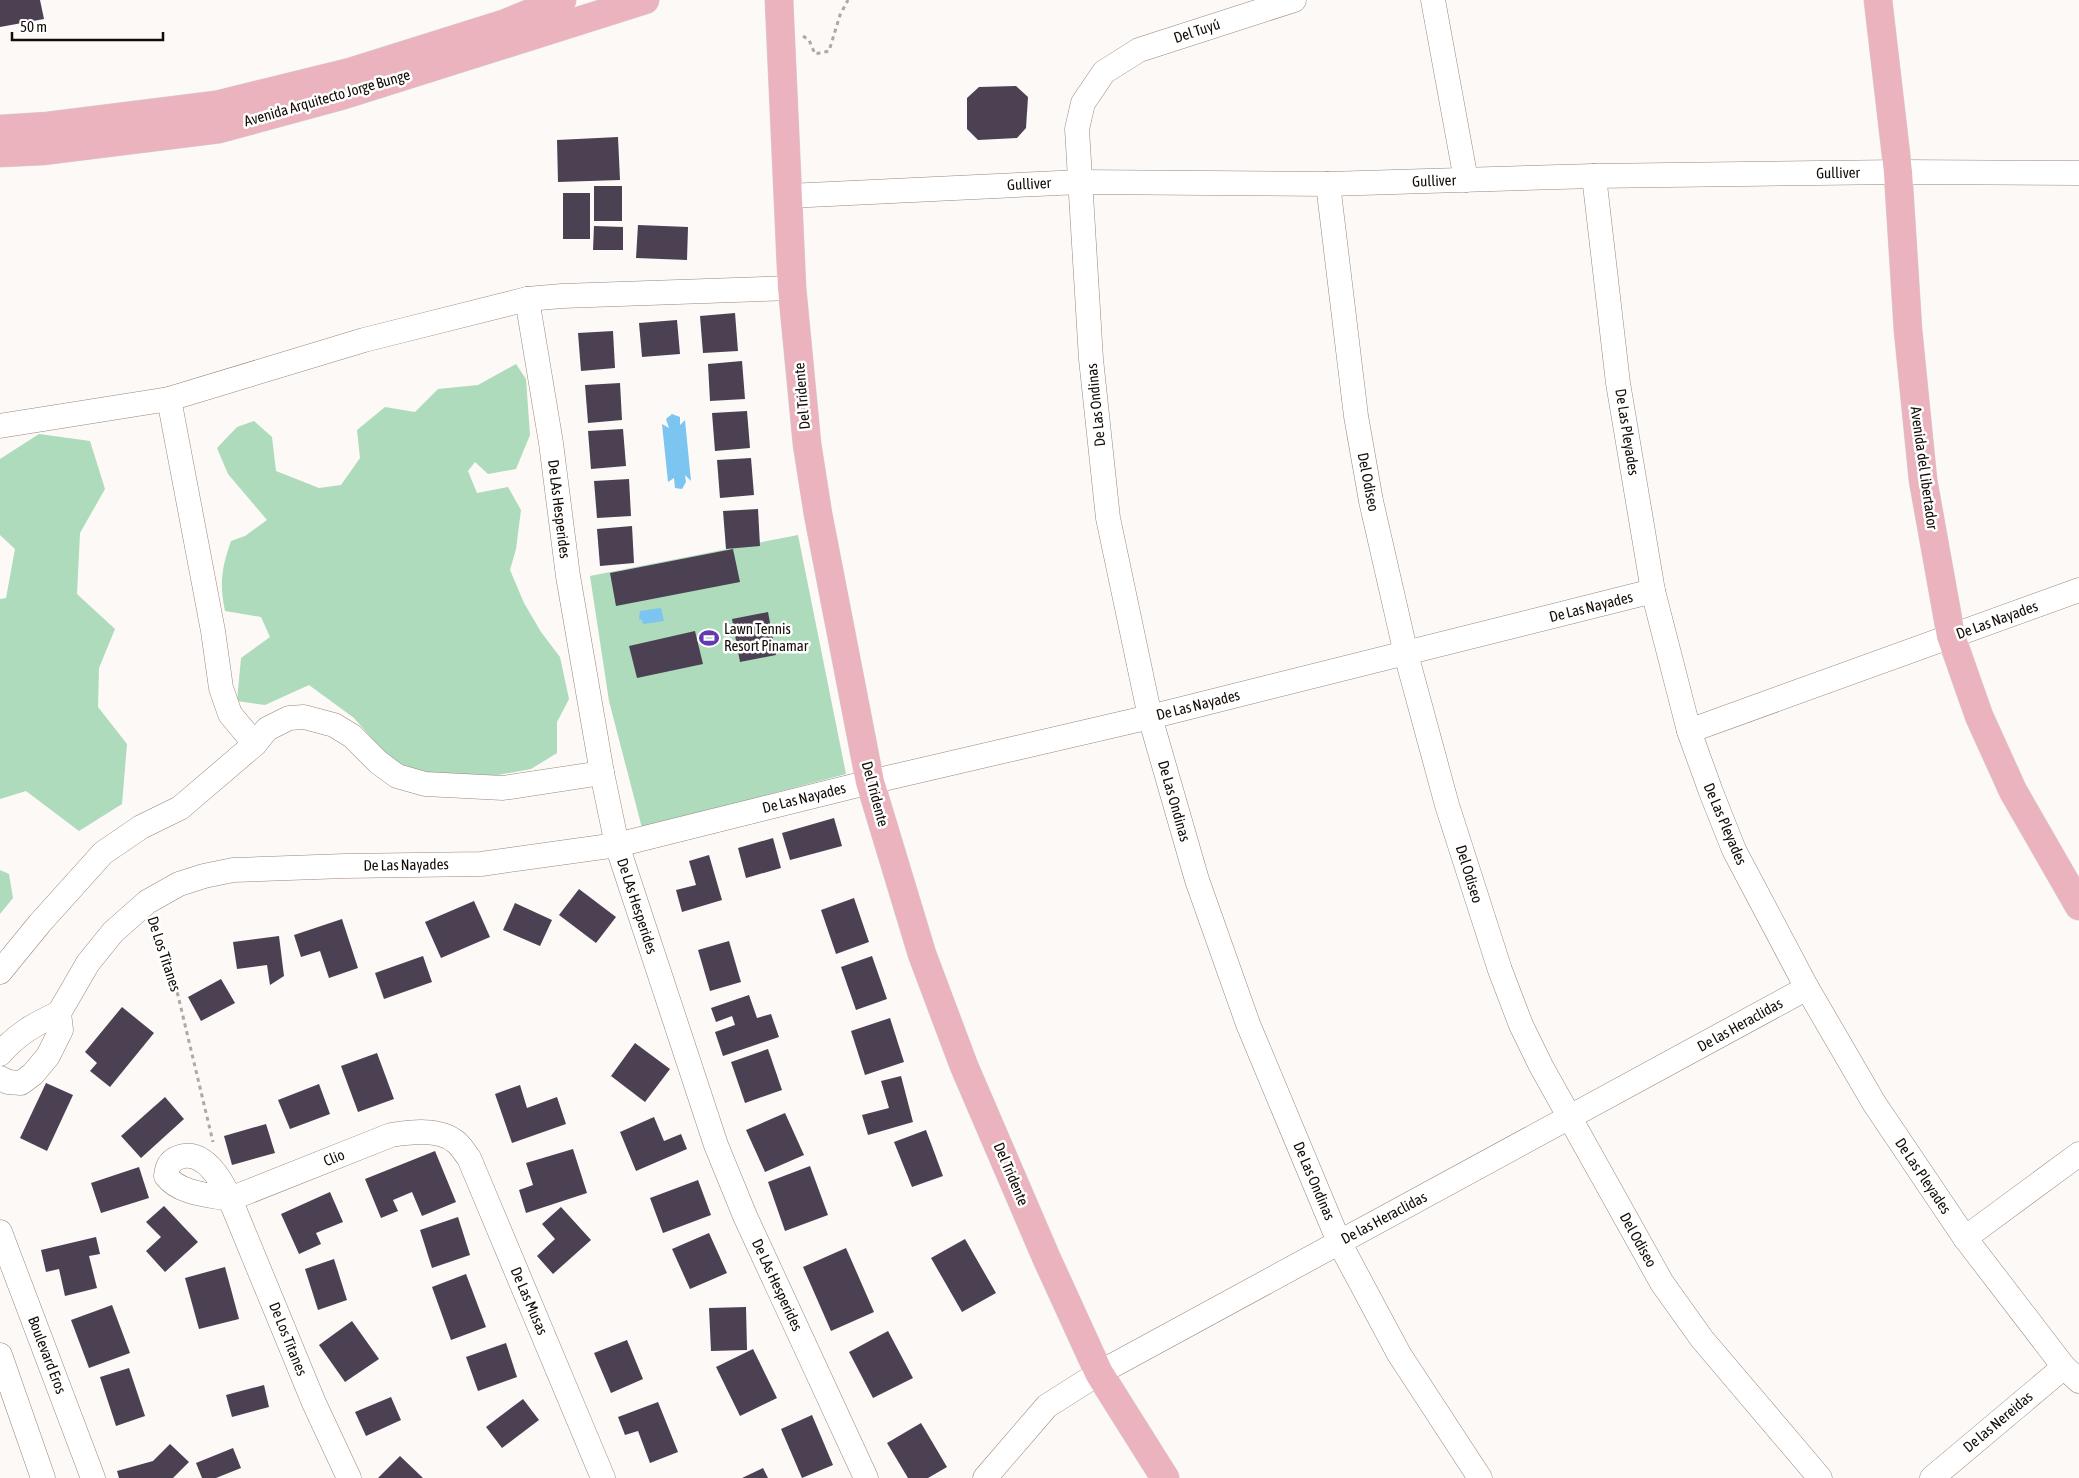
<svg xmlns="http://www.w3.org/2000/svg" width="2079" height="1478" font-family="'Asap Condensed',sans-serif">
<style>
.green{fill:#addbbc}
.water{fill:#7bc5f0}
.building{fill:#4b4152}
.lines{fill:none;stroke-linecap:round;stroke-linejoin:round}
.minor-casing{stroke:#9a8678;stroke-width:25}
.major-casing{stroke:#d5d3d2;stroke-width:29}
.path{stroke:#aea9a5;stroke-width:3;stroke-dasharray:4 4;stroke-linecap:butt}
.minor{stroke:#fff;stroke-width:24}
.major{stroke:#ebb3be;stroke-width:28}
.labels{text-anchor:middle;stroke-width:5;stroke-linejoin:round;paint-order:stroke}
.street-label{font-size:15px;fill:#130c07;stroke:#fff}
.poi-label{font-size:15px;fill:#130c07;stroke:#fff;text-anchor:start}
</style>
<rect width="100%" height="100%" fill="#fdf9f6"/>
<g class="green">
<path d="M 516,364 L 526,379 L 530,435 L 516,469 L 488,474 L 475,462 L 468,471 L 477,493 L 508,487 L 521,510 L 516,549 L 510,570 L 524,603 L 541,632 L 560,657 L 569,699 L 557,722 L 557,753 L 531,769 L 482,778 L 432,775 L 393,763 L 354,718 L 309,685 L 265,705 L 237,701 L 241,658 L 270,637 L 261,617 L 225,611 C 219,583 222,567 231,541 L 245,536 L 267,520 L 228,474 L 217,448 L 237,427 L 254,421 L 272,437 L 276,471 L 319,488 L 341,485 L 360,458 L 357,430 L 385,407 L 415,412 L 438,389 L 478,385 Z"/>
<polygon points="39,434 90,441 105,489 80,533 77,594 115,629 99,668 98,707 127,744 122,804 79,831 26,791 0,799 0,599 6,598 15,549 0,535 0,459"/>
<polygon points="798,535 846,774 642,828 609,701 590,576"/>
<polygon points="0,870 9,874 13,898 0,914"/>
</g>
<g class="water">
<polygon points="672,414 680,417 680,425 685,420 691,481 685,475 686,482 682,489 675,488 674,478 668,482 662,424 669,428 666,419"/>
<polygon points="661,608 664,621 643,624 642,620 639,619 640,611"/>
</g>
<g class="building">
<polygon points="0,0 40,0 44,19 0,27"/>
<polygon points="1016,86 1028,97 1026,128 1017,138 978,140 967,129 967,98 979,87"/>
<polygon points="618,137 620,180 558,182 557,140"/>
<rect x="594" y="186" width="28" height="35"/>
<rect x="563" y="193" width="27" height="46"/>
<polygon points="638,225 688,227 687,260 636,258"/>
<polygon points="594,226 623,227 623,250 593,250"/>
<polygon points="735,313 738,351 703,353 700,316"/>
<polygon points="677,320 680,354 642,357 639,323"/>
<polygon points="613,331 615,368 581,371 578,333"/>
<polygon points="742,361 745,399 710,401 708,364"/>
<polygon points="620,383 622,420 588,423 585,385"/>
<polygon points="747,411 750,448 715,451 712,413"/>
<polygon points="623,429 626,466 591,469 588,431"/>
<polygon points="751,458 754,495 720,498 717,460"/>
<polygon points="629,479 631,516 597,518 594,481"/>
<polygon points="758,509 760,546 726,549 723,511"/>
<polygon points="632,526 634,563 600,566 597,529"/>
<polygon points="733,549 740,582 616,606 610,573"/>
<polygon points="768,612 776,655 740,662 732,619"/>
<polygon points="695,631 703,664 637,678 629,646"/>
<polygon points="834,818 842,846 790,860 782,833"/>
<polygon points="773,838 781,868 746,878 738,848"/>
<polygon points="709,855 722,900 682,912 676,890 696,885 689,861"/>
<polygon points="579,889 616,917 596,943 559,915"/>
<polygon points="854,898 869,942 836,954 821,910"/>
<polygon points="474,901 490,937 441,958 425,922"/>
<polygon points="515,903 552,920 540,946 503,930"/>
<polygon points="342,919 358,968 329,978 320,951 301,957 294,935"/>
<polygon points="279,936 284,976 270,985 267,965 237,969 233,942"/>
<polygon points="729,941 741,982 710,991 698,950"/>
<polygon points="423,956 432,982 384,999 375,973"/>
<polygon points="872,956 887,999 856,1010 841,967"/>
<polygon points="221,979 235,1003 201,1021 188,997"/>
<polygon points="749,995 757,1018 771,1014 779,1037 723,1056 715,1032 735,1025 732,1016 716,1022 711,1008"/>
<polygon points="122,1007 154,1033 110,1087 90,1071 97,1063 85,1052"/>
<polygon points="890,1018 904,1062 865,1075 851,1031"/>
<polygon points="635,1043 670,1069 645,1102 611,1076"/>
<polygon points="768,1049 782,1090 745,1103 731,1062"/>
<polygon points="377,1053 394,1099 358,1112 341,1066"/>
<polygon points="901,1076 913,1122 868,1135 862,1115 889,1108 881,1081"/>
<polygon points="46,1083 73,1095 47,1151 20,1138"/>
<polygon points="319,1084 330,1114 290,1129 278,1100"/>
<polygon points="520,1085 527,1108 557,1097 566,1124 512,1143 495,1094"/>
<polygon points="165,1097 184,1119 141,1158 121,1136"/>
<polygon points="785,1113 804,1155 765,1172 746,1130"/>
<polygon points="654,1117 664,1141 681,1134 687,1149 636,1171 620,1132"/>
<polygon points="266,1124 275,1153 232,1165 224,1136"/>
<polygon points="926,1130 943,1176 912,1187 894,1142"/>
<polygon points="573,1149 587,1193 526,1213 519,1190 533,1185 526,1163"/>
<polygon points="435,1151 456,1202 422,1216 412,1192 393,1200 398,1211 381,1218 365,1179"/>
<polygon points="810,1166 828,1215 785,1231 768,1182"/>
<polygon points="139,1167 149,1198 101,1213 91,1183"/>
<polygon points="698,1180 711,1215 663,1233 650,1198"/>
<polygon points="330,1192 343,1222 316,1233 321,1244 299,1254 281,1214"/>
<polygon points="164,1206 198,1242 165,1272 146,1251 161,1237 146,1222"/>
<polygon points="561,1207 591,1240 553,1274 537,1256 555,1239 542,1224"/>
<polygon points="458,1217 470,1255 432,1268 420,1230"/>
<polygon points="709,1233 727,1273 690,1289 672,1249"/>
<polygon points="96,1237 100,1254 89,1256 97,1288 65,1296 59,1269 46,1272 41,1250"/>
<polygon points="965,1239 996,1293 962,1312 931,1258"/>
<polygon points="846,1248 874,1312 831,1331 803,1267"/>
<polygon points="334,1259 347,1300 318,1310 305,1269"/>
<polygon points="225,1267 239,1319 199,1329 185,1278"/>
<polygon points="466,1274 486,1327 451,1340 432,1287"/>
<polygon points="112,1305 130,1353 89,1368 71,1320"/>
<polygon points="746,1307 747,1350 711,1351 709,1308"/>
<polygon points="352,1321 379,1359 345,1382 319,1345"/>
<polygon points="888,1331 913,1378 873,1398 849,1352"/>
<polygon points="627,1340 643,1379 611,1393 594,1353"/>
<polygon points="506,1343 517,1377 478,1391 466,1357"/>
<polygon points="753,1349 777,1398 740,1416 716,1367"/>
<polygon points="129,1368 145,1416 116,1426 100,1377"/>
<polygon points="264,1385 269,1407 232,1417 226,1395"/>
<polygon points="391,1397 401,1420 366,1436 355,1412"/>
<polygon points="523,1399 539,1420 502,1448 486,1427"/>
<polygon points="658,1402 678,1452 650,1463 638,1431 625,1435 618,1417"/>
<polygon points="812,1415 833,1465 802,1478 781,1429"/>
<polygon points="921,1423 947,1467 928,1478 908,1478 887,1443"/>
<polygon points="170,1444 189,1462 173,1478 119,1478 117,1471 153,1461"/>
<polygon points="233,1448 241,1468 216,1478 202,1478 196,1463"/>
<polygon points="400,1456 423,1478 378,1478"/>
<polygon points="763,1468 768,1478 742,1478"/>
</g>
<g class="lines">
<defs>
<g id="minor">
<polyline points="1294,0 1139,50 1104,72 1083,103 1077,129 1091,359 1108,518 1150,717 1197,880 1248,1024 1339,1242 1399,1354 1480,1478"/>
<polyline points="1433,0 1466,180"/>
<polyline points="1594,176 1618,383 1653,591 1689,731 1711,792 1734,850 1807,988 1874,1103 1965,1238 2064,1367 2079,1381"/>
<polyline points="1328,184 1356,416 1371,501 1406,654 1447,805 1500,970 1521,1025 1541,1066 1662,1283 1702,1339 1820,1478"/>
<polyline points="788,196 1080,182 1328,184 1594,176 1898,172 2079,173"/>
<polyline points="527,299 551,443 568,576 602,773 617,845 716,1145 745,1216 866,1478"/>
<polyline points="169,399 213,631 221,688 230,714 255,744"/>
<polyline points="0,426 169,399 364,340 527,299 562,296 792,288"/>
<polyline points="1689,731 2079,590"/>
<polyline points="0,972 40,923 103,853 141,827 180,808 255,744 267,729 289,718 304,717 334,725 352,736 378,762 397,776 425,784 503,788 602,773"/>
<path d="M 0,1054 C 17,1034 35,1024 59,1013"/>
<polyline points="0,1078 8,1082 21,1083 33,1074 48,1056 61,1030 59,1013 88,963 113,932 147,902 179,884 204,876 233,870 345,866 481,864 617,845 870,782 1150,717 1653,591"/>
<path d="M 230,1199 L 391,1135 C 411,1132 439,1128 456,1142 C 461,1146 465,1153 469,1158 L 603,1478"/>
<path d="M 230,1199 C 209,1195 180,1194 166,1176 C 167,1167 169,1162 177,1158 C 203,1146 222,1181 230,1199 L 314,1403 L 349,1478"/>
<polyline points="0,1232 93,1478"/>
<polyline points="1965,1238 2079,1154"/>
<polyline points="0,1355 43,1478"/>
<polyline points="985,1478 1047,1406 1099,1373 1807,988"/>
<polyline points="1932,1478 2064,1367"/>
</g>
<g id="major">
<polyline points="779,0 792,288 807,444 818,514 870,782 922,954 964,1066 1046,1257 1099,1373 1165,1478"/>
<polyline points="1878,0 1898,172 1908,330 1923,480 1951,636 1979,716 2013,791 2079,906"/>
<polyline points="0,129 48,126 216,105 350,72 506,23 562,0"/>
<polyline points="0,153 42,151 219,129 344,95 645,0"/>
</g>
</defs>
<use href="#minor" class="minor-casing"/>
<use href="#major" class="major-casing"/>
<g class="path">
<polyline points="803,36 809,40 815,54 829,51 840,15 848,0"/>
<polyline points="155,924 170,962 213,1142"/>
</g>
<use href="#minor" class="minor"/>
<use href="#major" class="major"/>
</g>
<defs>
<symbol id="stadium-bare" viewBox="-9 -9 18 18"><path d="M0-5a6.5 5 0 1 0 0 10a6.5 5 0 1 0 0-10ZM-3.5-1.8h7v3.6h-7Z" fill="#6438b0" stroke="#fff" stroke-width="2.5" paint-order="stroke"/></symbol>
</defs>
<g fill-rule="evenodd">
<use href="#stadium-bare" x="695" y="624" width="28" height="28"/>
</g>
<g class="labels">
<g class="street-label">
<text transform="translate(1197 31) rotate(-18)" y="5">Del Tuyú</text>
<text transform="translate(327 98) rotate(-16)" y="5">Avenida Arquitecto Jorge Bunge</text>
<text transform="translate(1838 173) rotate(-1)" y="5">Gulliver</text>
<text transform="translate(1434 181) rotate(-2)" y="5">Gulliver</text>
<text transform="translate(1029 184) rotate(-3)" y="5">Gulliver</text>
<text transform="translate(802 396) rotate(-95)" y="5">Del Tridente</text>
<text transform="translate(1096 405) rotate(-96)" y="5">De Las Ondinas</text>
<text transform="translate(1627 432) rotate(81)" y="5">De Las Pleyades</text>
<text transform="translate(1924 468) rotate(82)" y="5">Avenida del Libertador</text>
<text transform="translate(1368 482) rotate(79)" y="5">Del Odiseo</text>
<text transform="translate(559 509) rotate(83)" y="5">De LAs Hesperides</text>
<text transform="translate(1591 607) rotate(-14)" y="5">De Las Nayades</text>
<text transform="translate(1997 620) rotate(-20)" y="5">De Las Nayades</text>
<text transform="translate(1198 705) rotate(-14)" y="5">De Las Nayades</text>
<text transform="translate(875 794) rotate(75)" y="5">Del Tridente</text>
<text transform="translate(804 798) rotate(-14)" y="5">De Las Nayades</text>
<text transform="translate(1174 801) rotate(74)" y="5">De Las Ondinas</text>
<text transform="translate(1725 824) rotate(67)" y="5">De Las Pleyades</text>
<text transform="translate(406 865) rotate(-1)" y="5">De Las Nayades</text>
<text transform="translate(1469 874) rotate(73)" y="5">Del Odiseo</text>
<text transform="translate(637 906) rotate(72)" y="5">De LAs Hesperides</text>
<text transform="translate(164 954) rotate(72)" y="5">De Los Titanes</text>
<text transform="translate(1740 1025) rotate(-29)" y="5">De las Heraclidas</text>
<text transform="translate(334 1158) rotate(-22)" y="5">Clio</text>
<text transform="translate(1011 1174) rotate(67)" y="5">Del Tridente</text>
<text transform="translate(1923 1176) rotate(56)" y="5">De Las Pleyades</text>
<text transform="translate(1314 1181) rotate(67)" y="5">De Las Ondinas</text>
<text transform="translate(1384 1218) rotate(-28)" y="5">De las Heraclidas</text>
<text transform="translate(1638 1240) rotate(61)" y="5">Del Odiseo</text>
<text transform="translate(777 1285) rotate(65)" y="5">De LAs Hesperides</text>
<text transform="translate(529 1301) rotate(67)" y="5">De Las Musas</text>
<text transform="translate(288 1339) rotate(68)" y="5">De Los Titanes</text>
<text transform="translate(47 1355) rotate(69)" y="5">Boulevard Eros</text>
<text transform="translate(1998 1422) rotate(-40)" y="5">De las Nereidas</text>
</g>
<g class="poi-label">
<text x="724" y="634">Lawn Tennis<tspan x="724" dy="17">Resort Pinamar</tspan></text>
</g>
</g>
<path d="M12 32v8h151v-8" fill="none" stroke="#130c07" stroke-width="2.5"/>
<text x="20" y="32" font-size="15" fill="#130c07" stroke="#ffffff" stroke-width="4" paint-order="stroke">50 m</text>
</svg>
